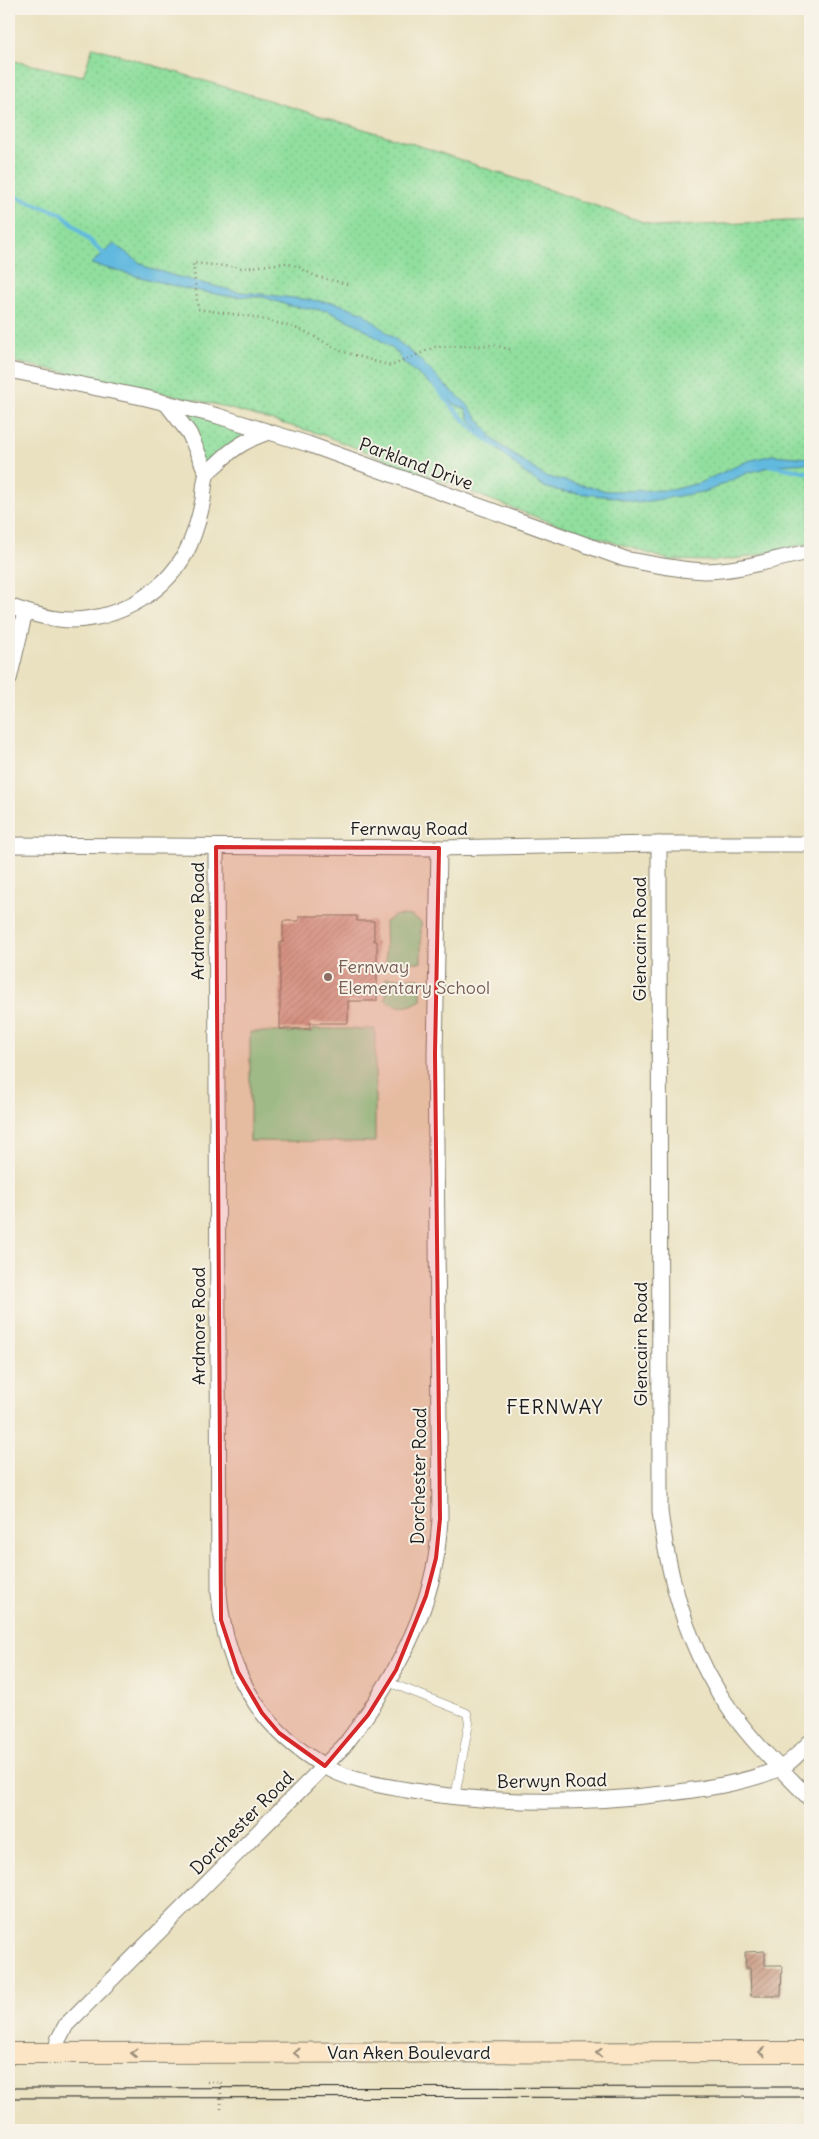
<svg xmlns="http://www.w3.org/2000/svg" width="819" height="2139" font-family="Delius,sans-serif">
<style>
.grass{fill:url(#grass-dots);stroke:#567e5d}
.park{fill:#91df9e;stroke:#567e5d}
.water{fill:#62b9df;stroke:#3f6a7e}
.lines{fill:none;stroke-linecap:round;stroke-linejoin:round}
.stream{stroke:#62b9df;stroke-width:4.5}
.building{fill:url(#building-hatch)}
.service-casing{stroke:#837e6e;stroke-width:9}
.minor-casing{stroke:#837e6e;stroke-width:17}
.secondary-casing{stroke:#837e6e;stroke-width:22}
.path{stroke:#837e6e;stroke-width:2.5;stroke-dasharray:1 4;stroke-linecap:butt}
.service{stroke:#fff;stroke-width:8}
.minor{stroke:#fff;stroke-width:15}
.secondary{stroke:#fce5c4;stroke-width:20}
.tram{stroke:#1c1c1c;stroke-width:1}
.oneway{stroke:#978b78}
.marked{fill:#d62828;fill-opacity:0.2;stroke:#d62828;stroke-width:4;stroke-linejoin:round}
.education-dot{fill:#8d6e63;stroke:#f7f3e8;stroke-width:2}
.labels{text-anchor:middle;stroke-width:4;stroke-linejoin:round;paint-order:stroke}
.street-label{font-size:18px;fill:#1c1c1c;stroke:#f7f3e8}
.education-label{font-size:18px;fill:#785e54;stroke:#f7f3e8;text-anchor:start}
.quarter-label{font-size:20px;letter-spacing:1px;fill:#1c1c1c;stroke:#f7f3e8}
</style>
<defs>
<pattern id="grass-dots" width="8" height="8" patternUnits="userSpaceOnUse" patternTransform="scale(1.25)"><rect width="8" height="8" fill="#91df9e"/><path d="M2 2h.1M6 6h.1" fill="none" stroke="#7cbf88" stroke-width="1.8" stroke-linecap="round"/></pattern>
<pattern id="building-hatch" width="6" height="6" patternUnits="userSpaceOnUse" patternTransform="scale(1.25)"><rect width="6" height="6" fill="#cfa38d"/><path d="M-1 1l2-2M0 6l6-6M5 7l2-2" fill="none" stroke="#a78472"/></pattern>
</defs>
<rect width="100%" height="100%" fill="#f7f3e8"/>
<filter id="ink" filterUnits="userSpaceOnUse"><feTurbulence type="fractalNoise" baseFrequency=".02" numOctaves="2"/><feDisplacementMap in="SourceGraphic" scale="10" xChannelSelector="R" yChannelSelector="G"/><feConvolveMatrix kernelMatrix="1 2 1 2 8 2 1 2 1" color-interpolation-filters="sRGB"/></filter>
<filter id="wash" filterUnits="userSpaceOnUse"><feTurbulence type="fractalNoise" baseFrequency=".0096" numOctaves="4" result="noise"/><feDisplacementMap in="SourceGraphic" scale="20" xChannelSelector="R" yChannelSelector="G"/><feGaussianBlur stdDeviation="1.12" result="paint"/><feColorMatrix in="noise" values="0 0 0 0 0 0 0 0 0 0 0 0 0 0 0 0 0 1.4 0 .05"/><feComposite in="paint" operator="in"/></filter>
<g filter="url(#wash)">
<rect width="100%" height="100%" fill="#eae1c0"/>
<g class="grass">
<polygon points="93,47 423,147 658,227 810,220 810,543 748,557 714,561 669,560 541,519 320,434 217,405 135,386 9,361 9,60 83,76"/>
<polygon points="166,403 269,432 207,474"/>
</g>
<g class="park">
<polygon points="403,915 412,916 421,922 421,962 386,962 385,922 394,916"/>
<path d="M 421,978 L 421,1000 C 409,1008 398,1009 386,1000 L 386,978 Z"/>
<polygon points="313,1029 375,1029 375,1142 250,1141 250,1032 313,1032"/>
</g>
<polygon class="water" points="114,244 146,267 175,276 234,291 336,303 362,312 417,357 446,386 466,403 495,441 544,476 607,491 671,490 699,483 748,461 772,455 810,458 810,463 777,465 747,473 708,491 638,503 613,497 566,492 546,488 523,472 484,437 469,418 466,409 454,404 402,361 397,352 360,326 328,311 290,306 263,297 227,296 182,288 91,264"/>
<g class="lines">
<g class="stream">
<polyline points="9,194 62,214 107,257"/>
<path d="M 433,383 C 452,408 471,430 498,447"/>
<polyline points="770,465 810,473"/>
</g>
</g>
<g id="blocks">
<g class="building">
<polygon points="299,916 357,916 357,921 374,921 374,941 377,941 377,1001 348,1001 348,1023 310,1023 310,1029 280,1029 280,942 283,942 283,921 299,921"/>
<polygon points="765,1951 765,1965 782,1965 781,1996 751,1996 750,1968 746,1968 745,1952"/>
</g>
</g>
</g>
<g filter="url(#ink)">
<use href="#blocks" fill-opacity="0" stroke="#837e6e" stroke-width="1"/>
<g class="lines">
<defs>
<polyline id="service" points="388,1682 467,1713 469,1723 455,1797"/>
<g id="minor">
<path d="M 9,370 L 146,398 L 218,416 L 308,444 L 625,559 C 651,564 678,570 704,571 C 740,571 776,558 810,552"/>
<polyline points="166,403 189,433 207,474"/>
<path d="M 9,606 C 28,613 51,620 72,620 C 121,619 170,590 190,544 C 196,529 200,515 203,500 C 204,492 204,480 207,474 C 209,470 215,466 218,463 C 234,447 248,439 269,432"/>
<polyline points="9,679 25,612"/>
<path d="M 659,844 L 660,1511 C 669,1583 690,1655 733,1714 C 755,1745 784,1772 810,1799"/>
<polyline points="9,845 439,848 659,844 810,844"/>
<path d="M 216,847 L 219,1593 C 225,1669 258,1727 324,1766 C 350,1781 378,1785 407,1790 C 494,1805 584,1804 671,1793 C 707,1788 745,1783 778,1769 C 790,1764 801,1751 810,1742"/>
<path d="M 56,2053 L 58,2040 L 66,2025 L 344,1746 C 386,1691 424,1628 436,1558 C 438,1545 439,1532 440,1519 L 435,1054 L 439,848"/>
</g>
<polyline id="secondary" points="9,2053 810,2052"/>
</defs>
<use href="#service" class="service-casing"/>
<use href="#minor" class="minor-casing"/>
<use href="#secondary" class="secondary-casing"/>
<g class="path">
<polyline points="347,284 315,276 297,266 285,263 244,268 193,263 198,309 253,317 289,326 304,331 341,351 391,366 435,347 493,345 513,350"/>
<polyline points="207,2082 221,2082 221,2109"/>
</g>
<use href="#service" class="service"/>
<use href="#minor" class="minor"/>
<use href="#secondary" class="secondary"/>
<g class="tram">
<polyline points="9,2088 810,2087"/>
<polyline points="9,2098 810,2097"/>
</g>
</g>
<defs><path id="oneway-chevron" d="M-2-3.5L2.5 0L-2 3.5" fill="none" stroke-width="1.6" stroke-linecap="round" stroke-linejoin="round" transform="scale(1.25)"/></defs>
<g class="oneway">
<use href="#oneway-chevron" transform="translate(762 2052) rotate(180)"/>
<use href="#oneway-chevron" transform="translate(134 2053) rotate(180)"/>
<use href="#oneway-chevron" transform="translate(297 2053) rotate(180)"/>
<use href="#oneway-chevron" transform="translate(599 2053) rotate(180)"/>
</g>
</g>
<path class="marked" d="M 216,847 L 439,848 L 435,1054 L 440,1519 L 436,1558 L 426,1596 L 396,1670 L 368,1715 L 325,1766 L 279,1733 L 262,1713 L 238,1672 L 221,1620 Z"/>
<circle class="education-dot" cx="328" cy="977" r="5"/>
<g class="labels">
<g class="street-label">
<text transform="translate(416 464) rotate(20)" y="6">Parkland Drive</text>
<text x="409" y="835">Fernway Road</text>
<text transform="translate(198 921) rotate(-90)" y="6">Ardmore Road</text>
<text transform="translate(640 939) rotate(-90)" y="6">Glencairn Road</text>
<text transform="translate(199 1326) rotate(-90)" y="6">Ardmore Road</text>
<text transform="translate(641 1344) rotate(-90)" y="6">Glencairn Road</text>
<text transform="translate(419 1476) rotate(-89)" y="6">Dorchester Road</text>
<text transform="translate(552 1781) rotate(-1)" y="6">Berwyn Road</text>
<text transform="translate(242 1823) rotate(-45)" y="6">Dorchester Road</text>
<text x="409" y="2059">Van Aken Boulevard</text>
</g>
<g class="education-label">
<text x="338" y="973">Fernway<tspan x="338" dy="21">Elementary School</tspan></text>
</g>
<g class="quarter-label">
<text x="555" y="1414">FERNWAY</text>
</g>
</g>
<rect width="819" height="2139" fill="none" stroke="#f7f3e8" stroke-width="30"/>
</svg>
